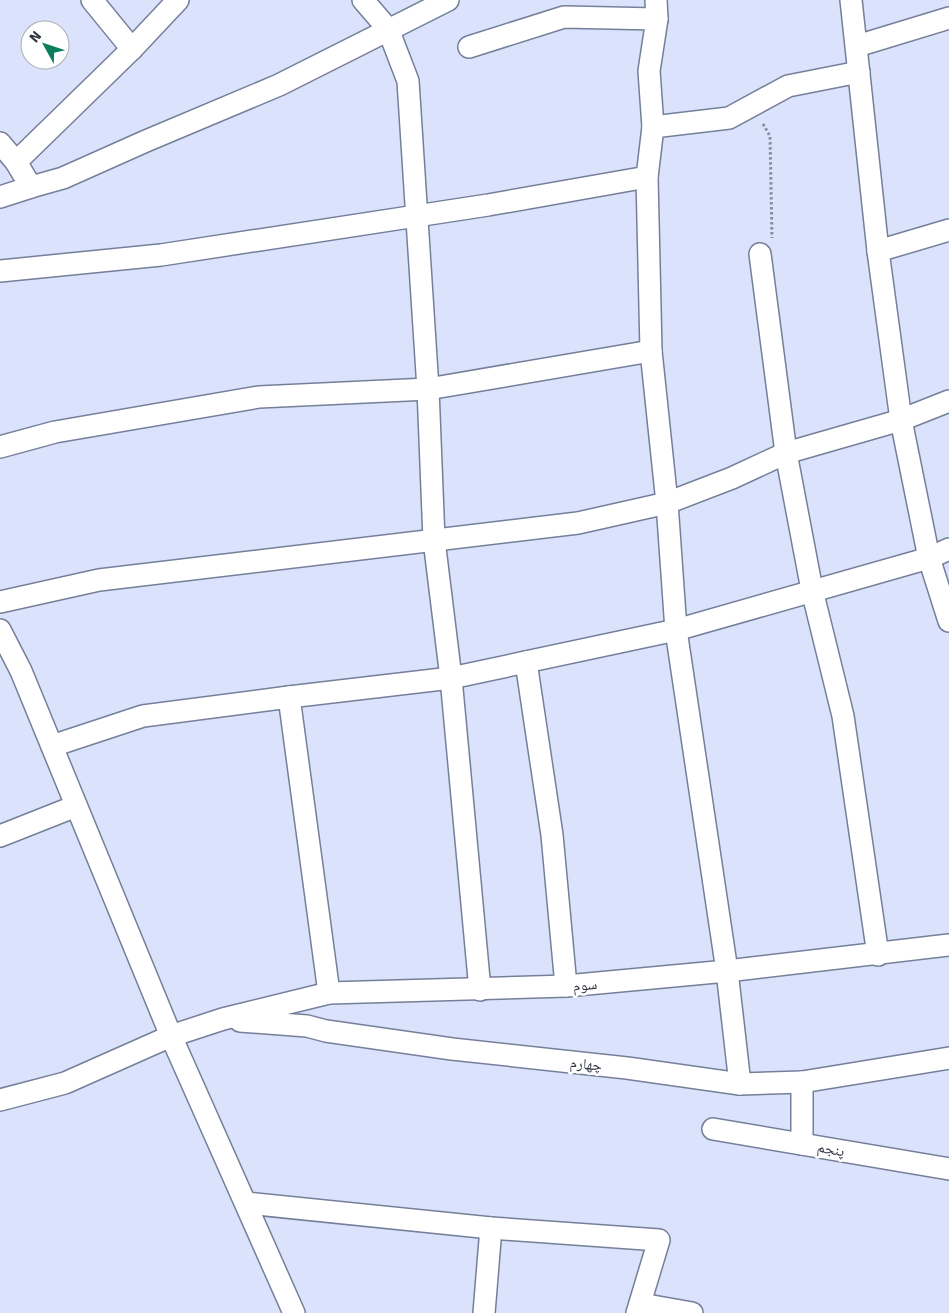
<svg xmlns="http://www.w3.org/2000/svg" width="949" height="1313" font-family="Signika,'Noto Naskh Arabic',sans-serif">
<style>
.lines{fill:none;stroke-linecap:round;stroke-linejoin:round}
.minor-casing{stroke:#757f9a;stroke-width:24}
.path{stroke:#878d9f;stroke-width:3;stroke-dasharray:2.5 2.5;stroke-linecap:butt}
.minor{stroke:#fff;stroke-width:21}
.labels{text-anchor:middle;stroke-width:5;stroke-linejoin:round;paint-order:stroke}
.street-label{font-size:15px;fill:#303440;stroke:#fff}
</style>
<rect width="100%" height="100%" fill="#dae3fb"/>
<g class="lines">
<defs>
<g id="minor">
<polyline points="92,0 132,49"/>
<polyline points="363,0 388,29 408,81 428,389 434,540 451,678 480,990"/>
<polyline points="851,0 878,251 901,420 929,558 949,621"/>
<polyline points="857,46 949,18"/>
<polyline points="469,47 564,17 657,19"/>
<polyline points="653,127 649,71 657,19 656,0"/>
<polyline points="0,143 16,162"/>
<polyline points="647,177 651,351 667,503 676,630 727,971 740,1084"/>
<polyline points="31,187 16,162 132,49 178,0"/>
<polyline points="0,197 31,187 63,178 146,141 279,85 448,0"/>
<polyline points="878,251 949,230"/>
<polyline points="760,254 786,453 812,590 843,716 878,955"/>
<polyline points="0,271 161,255 488,205 647,177 653,127 729,118 788,86 859,72"/>
<polyline points="0,447 55,432 259,397 428,389 651,351"/>
<polyline points="0,602 99,580 578,523 667,503 732,478 786,453 901,420 949,401"/>
<polyline points="0,630 21,671 171,1036 294,1313"/>
<polyline points="526,662 552,835 566,986"/>
<polyline points="289,697 329,993"/>
<polyline points="52,746 143,716 289,697 451,678 676,630 929,558 949,549"/>
<polyline points="0,836 76,806"/>
<polyline points="240,1021 307,1026 326,1031 452,1049 627,1068 740,1084 802,1082 949,1058"/>
<polyline points="0,1100 65,1083 171,1036 223,1019 329,993 566,986 727,971 949,945"/>
<polyline points="713,1129 949,1169"/>
<polyline points="802,1144 802,1082"/>
<polyline points="246,1203 491,1228 659,1240 637,1313"/>
<polyline points="641,1304 692,1313"/>
<polyline points="484,1313 491,1228"/>
</g>
</defs>
<use href="#minor" class="minor-casing"/>
<polyline class="path" points="763,124 770,136 772,238"/>
<use href="#minor" class="minor"/>
</g>
<g class="labels">
<g class="street-label">
<text transform="translate(585 985) rotate(-5)" y="5">سوم</text>
<text transform="translate(586 1064) rotate(6)" y="5">چهارم</text>
<text transform="translate(831 1149) rotate(10)" y="5">پنجم</text>
</g>
</g>
<g transform="translate(45 45) rotate(310)"><circle r="24" fill="#ffffff" stroke="#acaeb3"/>
<path d="M0-4L9 19L0 12L-9 19Z" fill="#0d7e5b"/>
<text y="-8" font-size="14" font-weight="bold" text-anchor="middle" fill="#303440">N</text>
</g>
</svg>
